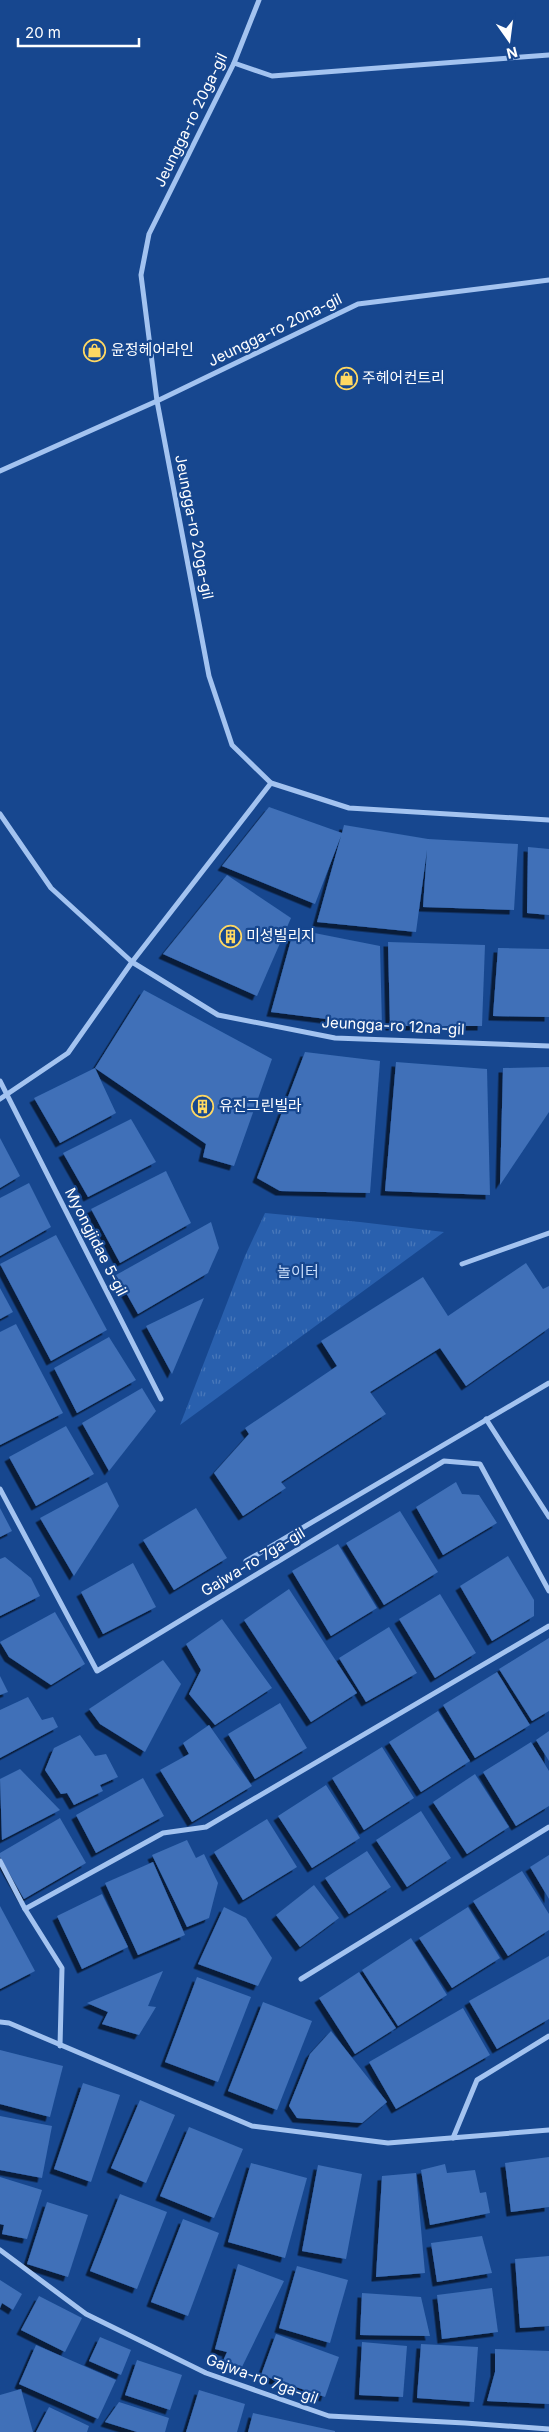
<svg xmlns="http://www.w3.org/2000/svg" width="549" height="2432" font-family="Inter,'Noto Sans KR',sans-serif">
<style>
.park{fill:url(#park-tufts)}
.building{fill:#3f70b8;filter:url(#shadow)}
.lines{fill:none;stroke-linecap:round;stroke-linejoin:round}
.street{stroke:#a3c3f0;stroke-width:5}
.labels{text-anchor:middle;stroke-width:4.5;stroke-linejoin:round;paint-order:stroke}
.street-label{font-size:15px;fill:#fff;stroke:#17478f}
.poi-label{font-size:15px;fill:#fff;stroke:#17478f;text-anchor:start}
.park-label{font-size:15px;fill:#cadefb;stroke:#17478f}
</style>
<defs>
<pattern id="park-tufts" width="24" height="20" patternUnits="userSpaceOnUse" patternTransform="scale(1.25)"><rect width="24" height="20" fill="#2960ae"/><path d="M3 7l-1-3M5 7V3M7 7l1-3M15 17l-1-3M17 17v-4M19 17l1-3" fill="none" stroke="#4978ba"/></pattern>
<filter id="shadow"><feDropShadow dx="-4.5" dy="4.5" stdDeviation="0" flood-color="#0009"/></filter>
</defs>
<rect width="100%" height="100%" fill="#17478f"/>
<polygon class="park" points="265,1213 360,1222 444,1232 180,1425 245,1256"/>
<g class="building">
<polygon points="269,807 342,833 344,825 428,839 518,844 514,910 423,907 427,850 416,932 317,922 341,836 315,904 222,866"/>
<polygon points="528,847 549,849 549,915 527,913"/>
<polygon points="227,875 291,918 257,996 163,954"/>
<polygon points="294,929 380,946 382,1026 271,1012"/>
<polygon points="388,942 485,945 482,1026 390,1026"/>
<polygon points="498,948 549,949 549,1017 493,1016"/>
<polygon points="144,990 272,1059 234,1166 203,1157 206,1144 95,1068"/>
<polygon points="305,1052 380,1061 370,1193 280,1191 257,1178"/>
<polygon points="396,1062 487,1069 490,1195 385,1191"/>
<polygon points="549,1067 549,1112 500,1185 503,1068"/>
<polygon points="95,1068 116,1113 60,1143 34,1098"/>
<polygon points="131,1119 156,1162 88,1197 63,1153"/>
<polygon points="0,1138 20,1176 0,1188"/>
<polygon points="166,1171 191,1223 120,1263 91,1209"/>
<polygon points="29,1183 51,1227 0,1256 0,1198"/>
<polygon points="211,1222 219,1248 208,1273 138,1314 116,1275"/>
<polygon points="56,1235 107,1330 51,1361 0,1264"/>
<polygon points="526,1263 543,1289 549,1286 549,1328 466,1386 440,1348 370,1392 386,1414 281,1482 286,1488 243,1516 214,1473 249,1434 245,1428 337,1366 321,1341 423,1277 448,1316"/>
<polygon points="0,1288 13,1312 0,1319"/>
<polygon points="204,1298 172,1374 146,1326"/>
<polygon points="16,1324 63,1413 0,1445 0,1332"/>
<polygon points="109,1337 136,1380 77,1413 54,1368"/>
<polygon points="142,1388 156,1411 109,1471 82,1423"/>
<polygon points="66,1426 94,1474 36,1506 9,1457"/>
<polygon points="107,1482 119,1506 74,1576 40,1518"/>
<polygon points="456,1482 462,1494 479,1495 497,1523 443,1555 416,1507"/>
<polygon points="0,1508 12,1531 0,1537"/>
<polygon points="196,1508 227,1558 174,1590 143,1540"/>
<polygon points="400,1511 438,1572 384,1605 346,1543"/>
<polygon points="338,1544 377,1608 331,1636 292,1571"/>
<polygon points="508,1556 534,1600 534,1616 492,1641 460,1586"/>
<polygon points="5,1557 31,1578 40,1596 0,1616 0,1559"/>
<polygon points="133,1563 156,1607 103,1634 81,1592"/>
<polygon points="289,1589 357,1693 311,1722 244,1620"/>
<polygon points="440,1594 476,1653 435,1678 399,1619"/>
<polygon points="55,1612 85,1664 51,1685 9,1657 0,1642"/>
<polygon points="222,1619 272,1688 215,1725 189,1694 201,1670 186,1644"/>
<polygon points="389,1627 417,1673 366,1702 339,1658"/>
<polygon points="549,1638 549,1711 532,1721 499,1669"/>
<polygon points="163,1660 181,1684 145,1752 100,1724 89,1709"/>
<polygon points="497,1672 530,1725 475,1758 443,1705"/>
<polygon points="0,1676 8,1692 0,1695"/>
<polygon points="28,1697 42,1720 53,1717 58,1727 0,1758 0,1710"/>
<polygon points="280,1703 307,1748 255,1779 228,1734"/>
<polygon points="438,1711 470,1761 421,1792 389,1742"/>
<polygon points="209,1725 252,1786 192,1822 160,1770 189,1754 183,1743"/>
<polygon points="549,1731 549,1761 536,1740"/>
<polygon points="80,1735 95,1756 106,1754 118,1777 100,1785 103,1791 74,1805 67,1793 61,1794 45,1770 54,1748"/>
<polygon points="531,1742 549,1771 549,1806 516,1826 483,1772"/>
<polygon points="382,1747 414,1798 364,1830 332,1778"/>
<polygon points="20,1769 60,1810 2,1840 0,1779"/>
<polygon points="475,1774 509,1827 467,1854 433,1802"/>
<polygon points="143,1778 164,1816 96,1853 76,1815"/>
<polygon points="326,1785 360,1838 312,1868 278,1816"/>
<polygon points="421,1811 451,1858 407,1887 376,1840"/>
<polygon points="60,1818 86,1863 24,1899 0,1857 0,1853"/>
<polygon points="267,1819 297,1867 243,1900 214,1852"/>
<polygon points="187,1840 196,1858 204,1854 218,1883 209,1918 187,1927 152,1855"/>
<polygon points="367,1851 391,1887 349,1914 325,1878"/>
<polygon points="549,1855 549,1899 530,1867"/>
<polygon points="153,1862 185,1935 138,1955 105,1883"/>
<polygon points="522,1871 549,1914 549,1930 508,1956 473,1901"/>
<polygon points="314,1885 339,1918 300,1947 276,1915"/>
<polygon points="102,1894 128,1947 82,1969 57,1916"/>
<polygon points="0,1906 35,1971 0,1989"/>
<polygon points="224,1907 246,1918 272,1958 258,1986 198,1964"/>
<polygon points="468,1907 500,1958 452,1988 419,1938"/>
<polygon points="411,1938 447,1995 398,2026 362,1970"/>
<polygon points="549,1956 549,2019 497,2049 469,2001"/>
<polygon points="163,1971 148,2006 156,2007 139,2035 102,2024 108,2012 87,2003"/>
<polygon points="359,1972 396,2028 355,2054 319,1998"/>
<polygon points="197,1977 251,1997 218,2082 165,2062"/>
<polygon points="263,2002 312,2021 277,2110 228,2091"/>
<polygon points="463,2008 490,2055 396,2109 369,2062"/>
<polygon points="331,2031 387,2102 362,2123 297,2118 289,2106 310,2054"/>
<polygon points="0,2050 63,2066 50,2117 0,2104"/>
<polygon points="83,2083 120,2095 91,2182 54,2169"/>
<polygon points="140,2100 175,2115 146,2183 111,2168"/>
<polygon points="0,2116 52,2126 42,2178 0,2170"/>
<polygon points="189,2127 243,2149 214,2218 160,2196"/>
<polygon points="549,2157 549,2207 511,2212 505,2163"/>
<polygon points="251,2163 307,2178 285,2258 228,2242"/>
<polygon points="445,2164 447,2173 475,2170 480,2193 486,2192 490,2213 430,2225 421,2170"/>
<polygon points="318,2165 362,2174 346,2259 302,2251"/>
<polygon points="416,2173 425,2273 376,2277 382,2176"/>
<polygon points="0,2177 42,2190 27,2239 2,2234 4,2225 0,2224"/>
<polygon points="120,2194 167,2212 137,2289 90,2271"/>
<polygon points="47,2202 88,2215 68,2277 27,2264"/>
<polygon points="183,2219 219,2233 188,2316 151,2302"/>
<polygon points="482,2236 492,2273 437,2282 431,2243"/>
<polygon points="549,2256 549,2326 520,2328 515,2259"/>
<polygon points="238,2264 284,2281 240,2371 222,2363 227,2352 215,2349"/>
<polygon points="297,2266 348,2280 330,2343 279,2328"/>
<polygon points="0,2280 22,2294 13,2310 2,2303 0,2308"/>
<polygon points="492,2288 498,2332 442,2339 437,2295"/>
<polygon points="362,2293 421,2297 430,2336 360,2335"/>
<polygon points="39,2296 82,2318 65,2352 21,2330"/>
<polygon points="276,2334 339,2357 325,2397 261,2375"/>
<polygon points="100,2337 131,2350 121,2375 89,2361"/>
<polygon points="362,2342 407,2346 403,2397 359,2395"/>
<polygon points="421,2344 478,2347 474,2402 417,2398"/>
<polygon points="36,2345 116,2380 98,2419 19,2384"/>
<polygon points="495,2349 549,2351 549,2404 487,2401 495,2372"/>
<polygon points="137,2360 182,2375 170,2410 125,2395"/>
<polygon points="21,2389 33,2432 0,2432 0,2395"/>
<polygon points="199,2390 245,2404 237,2432 186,2432"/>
<polygon points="119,2402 169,2418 165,2432 137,2432 105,2422"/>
<polygon points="49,2407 89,2426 87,2432 36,2432"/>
<polygon points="253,2413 335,2431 335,2432 248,2432"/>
</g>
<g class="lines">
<g class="street">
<polyline points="259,0 234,63 149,234 141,275 157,401 209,676 232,745 271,783 349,808 549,820"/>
<polyline points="234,63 272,76 549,55"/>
<polyline points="0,471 157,401 358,304 549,280"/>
<polyline points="0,814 51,888 132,962 218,1015 335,1038 549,1046"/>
<polyline points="0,1081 161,1399"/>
<polyline points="0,1099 68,1053 132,962 271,783"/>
<polyline points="462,1264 549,1233"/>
<polyline points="486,1419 549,1517"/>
<polyline points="0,1489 97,1671 444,1461 480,1464 549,1591"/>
<polyline points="246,1561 549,1383"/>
<polyline points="0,1861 25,1909 62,1968 60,2046"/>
<polyline points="25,1909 163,1833 206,1827 549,1626"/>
<polyline points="301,1979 549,1827"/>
<polyline points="0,2022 9,2023 252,2126 388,2143 549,2130"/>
<polyline points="453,2138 477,2080 549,2036"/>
<polyline points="0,2250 86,2314 206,2373 329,2416 465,2423 549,2429"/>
</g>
</g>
<defs>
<symbol id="shop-ring" viewBox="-11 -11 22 22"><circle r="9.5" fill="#17478f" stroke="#ffd862" stroke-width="1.5"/><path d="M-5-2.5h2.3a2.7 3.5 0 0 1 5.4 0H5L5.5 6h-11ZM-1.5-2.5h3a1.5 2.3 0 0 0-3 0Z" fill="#ffd862"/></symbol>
<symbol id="building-ring" viewBox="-11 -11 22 22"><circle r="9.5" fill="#17478f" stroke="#ffd862" stroke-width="1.5"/><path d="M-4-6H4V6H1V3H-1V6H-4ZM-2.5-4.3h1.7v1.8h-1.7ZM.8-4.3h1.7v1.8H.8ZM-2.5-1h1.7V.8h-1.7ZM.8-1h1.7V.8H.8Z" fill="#ffd862"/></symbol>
</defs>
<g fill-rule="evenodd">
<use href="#shop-ring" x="82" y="338" width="25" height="25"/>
<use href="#shop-ring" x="334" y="366" width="25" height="25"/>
<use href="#building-ring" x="218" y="924" width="25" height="25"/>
<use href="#building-ring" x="190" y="1094" width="25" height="25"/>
</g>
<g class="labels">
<g class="street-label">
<text transform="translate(191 120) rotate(-64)" y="5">Jeungga-ro 20ga-gil</text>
<text transform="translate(275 330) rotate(-26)" y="5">Jeungga-ro 20na-gil</text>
<text transform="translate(194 527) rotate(79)" y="5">Jeungga-ro 20ga-gil</text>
<text transform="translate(393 1026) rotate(3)" y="5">Jeungga-ro 12na-gil</text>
<text transform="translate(96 1242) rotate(63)" y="5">Myongjidae 5-gil</text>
<text transform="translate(253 1562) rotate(-31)" y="5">Gajwa-ro 7ga-gil</text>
<text transform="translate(262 2379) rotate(20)" y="5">Gajwa-ro 7ga-gil</text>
</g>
<g class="poi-label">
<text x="111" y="355">윤정헤어라인</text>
<text x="362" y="383">주헤어컨트리</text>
<text x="246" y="941">미성빌리지</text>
<text x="219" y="1111">유진그린빌라</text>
</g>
<g class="park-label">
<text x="298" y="1277">놀이터</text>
</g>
</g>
<g transform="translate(509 40) rotate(166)" stroke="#17478f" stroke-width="4" paint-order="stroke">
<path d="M0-4L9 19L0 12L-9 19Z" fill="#ffffff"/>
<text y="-8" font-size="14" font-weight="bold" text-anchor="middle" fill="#ffffff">N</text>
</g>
<path d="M18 38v8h121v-8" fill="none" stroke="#ffffff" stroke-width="2.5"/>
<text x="25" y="38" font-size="15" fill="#ffffff" stroke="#17478f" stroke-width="4" paint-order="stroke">20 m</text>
</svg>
